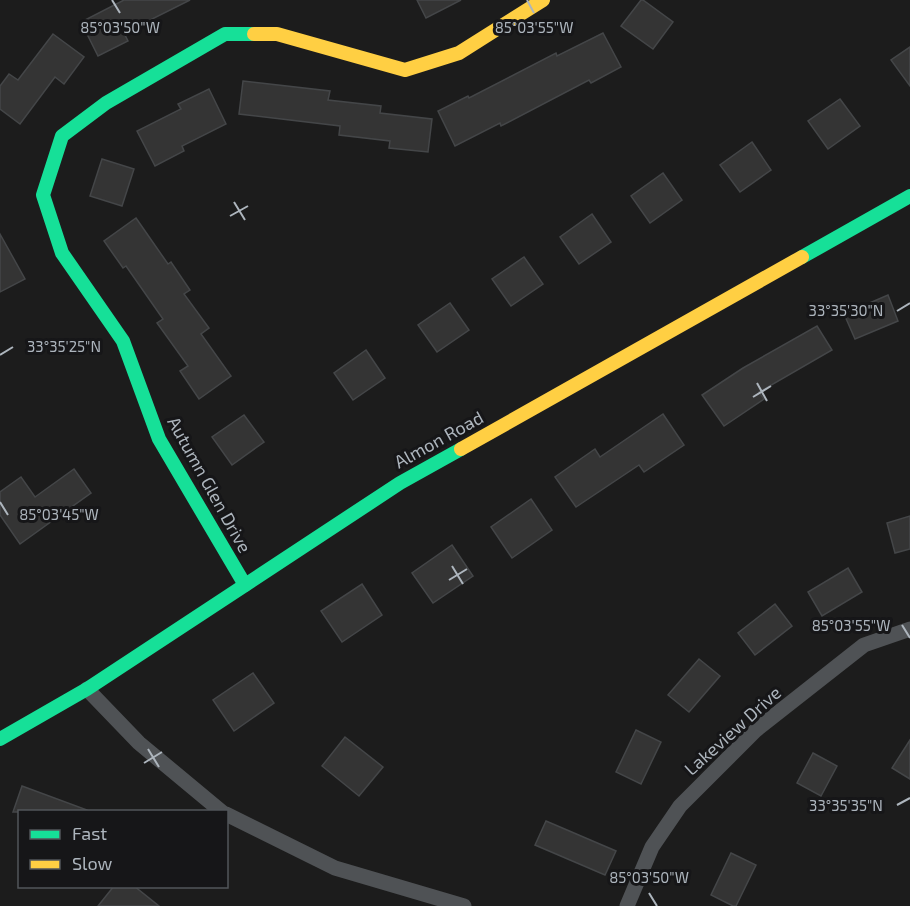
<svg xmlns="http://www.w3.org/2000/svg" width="910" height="906" font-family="'Exo 2',sans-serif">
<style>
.building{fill:#343434;stroke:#444648;stroke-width:1.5}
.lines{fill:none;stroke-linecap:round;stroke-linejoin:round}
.street{stroke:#4f5255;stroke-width:15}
.fast{stroke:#16e098;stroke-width:14}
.slow{stroke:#ffcf43;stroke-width:14}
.ticks{fill:none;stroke:#adb5bd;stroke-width:2}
.labels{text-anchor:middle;stroke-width:6;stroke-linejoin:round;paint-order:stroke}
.street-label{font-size:18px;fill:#adb5bd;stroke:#161618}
.ticks-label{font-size:15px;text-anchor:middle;fill:#adb5bd;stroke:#161618;stroke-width:6;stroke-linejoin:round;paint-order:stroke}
</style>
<rect width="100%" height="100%" fill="#1c1c1c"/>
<g class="building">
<polygon points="124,0 190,0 124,33 128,41 98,56 81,22"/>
<polygon points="417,0 461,0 426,18"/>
<polygon points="641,0 643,0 673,22 653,49 621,26"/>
<polygon points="603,33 621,67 591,83 589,80 501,126 500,123 455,146 438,111 468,96 469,98 556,53 557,56"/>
<polygon points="53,34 84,57 64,84 55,77 20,124 0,109 0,86 9,74 18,80"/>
<polygon points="910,47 910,86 891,60"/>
<polygon points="243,81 330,91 328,100 381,106 380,113 432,119 428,152 389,148 390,141 339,135 340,126 239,114"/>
<polygon points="209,89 226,124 182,146 184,151 155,166 137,131 181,109 178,104"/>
<polygon points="840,99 860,126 828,149 808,121"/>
<polygon points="752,142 771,170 740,192 720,165"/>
<polygon points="102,159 134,169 122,206 90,196"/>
<polygon points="663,173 682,200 650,223 631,196"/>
<polygon points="592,214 611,242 579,264 560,237"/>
<polygon points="136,218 168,264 171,262 190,290 184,294 209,328 201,334 231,376 199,399 180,371 188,366 157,323 163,319 126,266 123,268 104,241"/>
<polygon points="0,234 25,279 0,292"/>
<polygon points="524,257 543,284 511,306 492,279"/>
<polygon points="888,295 898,321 855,339 844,314"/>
<polygon points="450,303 469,330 437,352 418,325"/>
<polygon points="817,326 832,350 759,392 764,399 724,426 702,395 743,368"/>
<polygon points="366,350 385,378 353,400 334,373"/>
<polygon points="663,414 684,445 644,472 639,465 576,507 555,477 595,449 600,457"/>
<polygon points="244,415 264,442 232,465 212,437"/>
<polygon points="74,469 91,493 20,544 0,515 0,492 21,477 35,497"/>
<polygon points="531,499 552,530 512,558 491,527"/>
<polygon points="910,516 910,549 895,553 887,523"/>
<polygon points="452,545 473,576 433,603 412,573"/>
<polygon points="848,568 862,592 822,616 808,592"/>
<polygon points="362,584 382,615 342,642 321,611"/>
<polygon points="775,604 792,626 755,655 738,633"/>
<polygon points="699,659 720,676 689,712 668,695"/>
<polygon points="253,673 274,703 234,731 213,700"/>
<polygon points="636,730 661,742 641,784 616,772"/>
<polygon points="345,737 383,767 359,796 322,766"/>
<polygon points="910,740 910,779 892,768"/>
<polygon points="813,753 837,766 821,796 797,783"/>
<polygon points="22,786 87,810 87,812 13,812"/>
<polygon points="546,821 616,851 605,875 535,845"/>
<polygon points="731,853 756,865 736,906 733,906 711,895"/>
<polygon points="114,886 134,886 159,906 98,906"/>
</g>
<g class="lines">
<g class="street">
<polyline points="87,689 139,743 222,812"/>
<polyline points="226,814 335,868 464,906"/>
<polyline points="627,906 652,847 680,806 756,730 864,645 910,629"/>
</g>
<g class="fast">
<polyline points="802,257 910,196"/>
<polyline points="245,585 159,439 123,341 62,253 43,195 62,136 106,103 225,34 254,34"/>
<polyline points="0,739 87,689 400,483 461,449"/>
</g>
<g class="slow">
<polyline points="254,34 277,34 405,70 459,53 543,0"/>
<polyline points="461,449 802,257"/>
</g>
</g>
<path class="ticks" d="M 112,0 L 120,13M 527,0 L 534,13M 234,202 L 245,220M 230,216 L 248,206M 897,311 L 910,303M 0,355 L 13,347M 757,383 L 767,401M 753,397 L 771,386M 0,502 L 8,515M 452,566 L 463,584M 449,580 L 467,569M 902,625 L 910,638M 148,749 L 159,767M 144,763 L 162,752M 897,805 L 910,798M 649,893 L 657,906"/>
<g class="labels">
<g class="street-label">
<text transform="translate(439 440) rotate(-29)" y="6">Almon Road</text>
<text transform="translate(209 485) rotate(61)" y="6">Autumn Glen Drive</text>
<text transform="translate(733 731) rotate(-42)" y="6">Lakeview Drive</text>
</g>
</g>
<g class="ticks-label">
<text x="120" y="33">85°03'50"W</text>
<text x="534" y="33">85°03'55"W</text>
<text x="846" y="316">33°35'30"N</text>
<text x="64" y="352">33°35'25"N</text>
<text x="59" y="520">85°03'45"W</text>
<text x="851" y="631">85°03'55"W</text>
<text x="846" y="811">33°35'35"N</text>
<text x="649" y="883">85°03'50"W</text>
</g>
<rect x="18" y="810" width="210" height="78" fill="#161618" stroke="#52565a" stroke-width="1.5"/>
<rect x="30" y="830" width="30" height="9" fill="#16e098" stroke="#52565a" stroke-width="1.5"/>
<text x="72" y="840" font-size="18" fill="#adb5bd">Fast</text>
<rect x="30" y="860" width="30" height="9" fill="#ffcf43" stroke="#52565a" stroke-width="1.5"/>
<text x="72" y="870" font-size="18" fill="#adb5bd">Slow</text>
</svg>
